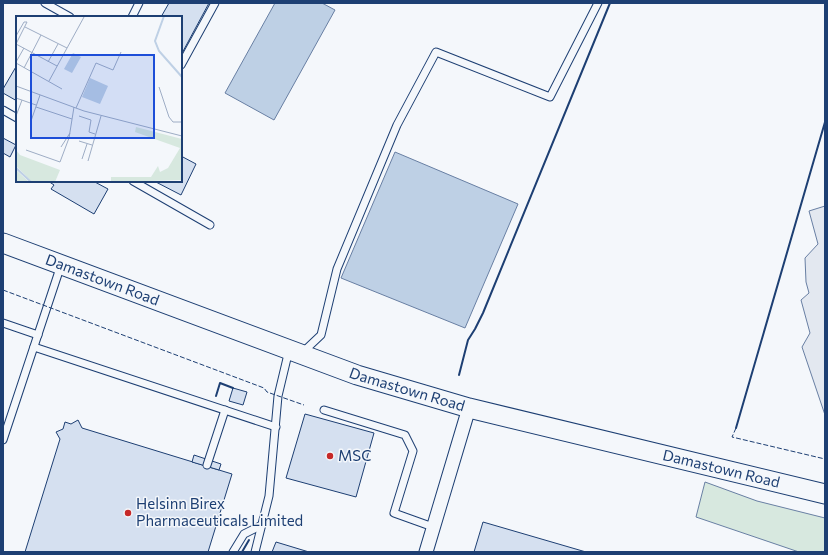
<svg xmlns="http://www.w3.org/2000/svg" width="828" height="555" font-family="Commissioner,sans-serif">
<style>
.green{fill:#d7e8df;stroke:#687fa3}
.parking{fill:#e3e8f0;stroke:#687fa3}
.water{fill:#bed0e5;stroke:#687fa3}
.building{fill:#d5e0f0;stroke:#1d3f73}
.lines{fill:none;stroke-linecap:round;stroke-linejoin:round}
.lane-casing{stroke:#1d3f73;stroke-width:9}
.street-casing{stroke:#1d3f73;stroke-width:15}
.secondary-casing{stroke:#1d3f73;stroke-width:21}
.lane{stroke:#f4f7fb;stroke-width:7}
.street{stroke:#f4f7fb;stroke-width:13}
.secondary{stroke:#f4f7fb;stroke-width:19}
.fence{stroke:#1d3f73;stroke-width:1;stroke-dasharray:5 2;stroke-linecap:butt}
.wall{stroke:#1d3f73;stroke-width:2}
.poi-dot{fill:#c62828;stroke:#f4f7fb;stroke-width:1.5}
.labels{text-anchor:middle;stroke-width:3;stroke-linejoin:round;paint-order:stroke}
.street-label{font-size:15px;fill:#1d3f73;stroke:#f4f7fb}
.poi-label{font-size:15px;fill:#1d3f73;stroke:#f4f7fb;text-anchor:start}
.inset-river{fill:none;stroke:#bed0e5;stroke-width:2}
.inset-road{fill:none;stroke:#9eadc5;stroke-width:1}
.view{fill:#1d4ed8;fill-opacity:0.15;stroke:#1d4ed8;stroke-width:2}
.inset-edge{fill:none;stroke:#1d3f73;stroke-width:2}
</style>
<rect width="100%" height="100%" fill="#f4f7fb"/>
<polygon class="green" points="705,482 757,501 825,518 825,552 799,552 696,517"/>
<polygon class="parking" points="825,206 825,415 802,347 810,333 801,300 809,293 806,282 805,258 818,244 809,211"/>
<g class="water">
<polygon points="275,3 322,3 335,10 274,120 225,93"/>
<polygon points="395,152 518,204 465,328 341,278"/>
</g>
<g class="building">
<polygon points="169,3 209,3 181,55 181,17 161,17"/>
<polygon points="17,65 17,101 3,93 3,89"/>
<polygon points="3,138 16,145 10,157 3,153"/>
<polygon points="181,156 196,164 181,195 154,181 181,181"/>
<polygon points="48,181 93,181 108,189 94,214 51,189 54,185"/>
<polygon points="233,388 247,392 243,405 229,401"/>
<polygon points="305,414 374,433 356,497 286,478"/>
<polygon points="78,420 82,428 232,474 208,552 25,552 60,439 56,432 63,429 65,422 71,424"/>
<polygon points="194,455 221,464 219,470 192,462"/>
<polygon points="483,522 586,552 474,552"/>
<polygon points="276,542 309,552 272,552"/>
</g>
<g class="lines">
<defs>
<g id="lane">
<polyline points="45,3 70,17"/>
<polyline points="132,17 139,3"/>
<polyline points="181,65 215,3"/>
<polyline points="3,110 17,118"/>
<polyline points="133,181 210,225"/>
<polyline points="3,323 38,335"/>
<polyline points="34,347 276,427"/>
<polyline points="302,353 321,335 337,269 397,125 436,52 550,97 598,3"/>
<polyline points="324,410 405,435 413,451 394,513 433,527"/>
<polyline points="3,440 61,265"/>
<polyline points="207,465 225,410"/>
<polyline points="233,552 244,534 262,525"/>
<polyline points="255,552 269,496 278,396 289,350"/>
</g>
<polyline id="street" points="426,552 469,408"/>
<g id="secondary">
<path id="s1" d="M 3,243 L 357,375 L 469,408 L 825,494"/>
</g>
</defs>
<use href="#lane" class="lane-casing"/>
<use href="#street" class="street-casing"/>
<use href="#secondary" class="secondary-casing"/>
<use href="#lane" class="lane"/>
<use href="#street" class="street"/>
<use href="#secondary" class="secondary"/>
<g class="fence">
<polyline points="3,290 264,388 267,392 304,405"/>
<polyline points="736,428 732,437 825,459"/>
</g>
<g class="wall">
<polyline points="459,375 468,340 475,329 483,313 610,3"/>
<polyline points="216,396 220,383 233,388"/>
<polyline points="736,428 825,122"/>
<polyline points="242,552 249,540"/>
</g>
</g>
<g class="poi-dot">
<circle cx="330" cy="456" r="4"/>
<circle cx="128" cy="513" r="4"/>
</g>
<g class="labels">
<g class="street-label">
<text dy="5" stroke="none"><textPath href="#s1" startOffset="106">Damastown Road</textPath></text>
<text dy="5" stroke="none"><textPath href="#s1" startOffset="430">Damastown Road</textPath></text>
<text dy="5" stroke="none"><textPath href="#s1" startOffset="754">Damastown Road</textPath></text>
</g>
<g class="poi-label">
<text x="338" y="461">MSC</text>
<text x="136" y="509">Helsinn Birex<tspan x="136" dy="17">Pharmaceuticals Limited</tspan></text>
</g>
</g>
<g transform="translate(16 16)">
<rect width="166" height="166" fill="#f4f7fb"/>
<path d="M 120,111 L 166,123 L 166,164 L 95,166 L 95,161 L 135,161 L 142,150 L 144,156 L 152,152 L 164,132 L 119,116 ZM 0,134 L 4,139 L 44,154 L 39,166 L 16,166 L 0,150 ZM 0,154 L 13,166 L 0,166 Z" fill="#d7e8df"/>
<path d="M 57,37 L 65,41 L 56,57 L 48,53 ZM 74,62 L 92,70 L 84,88 L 66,81 Z" fill="#bed0e5"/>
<path class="inset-river" d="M 148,0 L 139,25 L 143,35 L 166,61M 0,152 L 15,166"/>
<path class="inset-road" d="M 9,11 L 51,32M 0,20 L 8,6 L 11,6 L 0,28M 0,28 L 41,50M 0,46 L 8,32M 32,46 L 42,28M 0,47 L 46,73M 8,52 L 25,19M 33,65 L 68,1M 0,70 L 68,95 L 166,120M 143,71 L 153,101 L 157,106 L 166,106M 0,82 L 20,89M 20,91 L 56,103M 60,92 L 80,47 L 97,54 L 105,36M 0,100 L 6,84M 63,100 L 75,104 L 73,116 L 79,118M 15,105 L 24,79M 63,125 L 76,129M 45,131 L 54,117M 10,134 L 44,146 L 53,122 L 58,91M 66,143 L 71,128M 72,145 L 85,100"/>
<path class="view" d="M 15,39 L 138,39 L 138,122 L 15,122 Z"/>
<rect width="166" height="166" class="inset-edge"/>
</g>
<rect width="828" height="555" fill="none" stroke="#1d3f73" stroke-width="8"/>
</svg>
